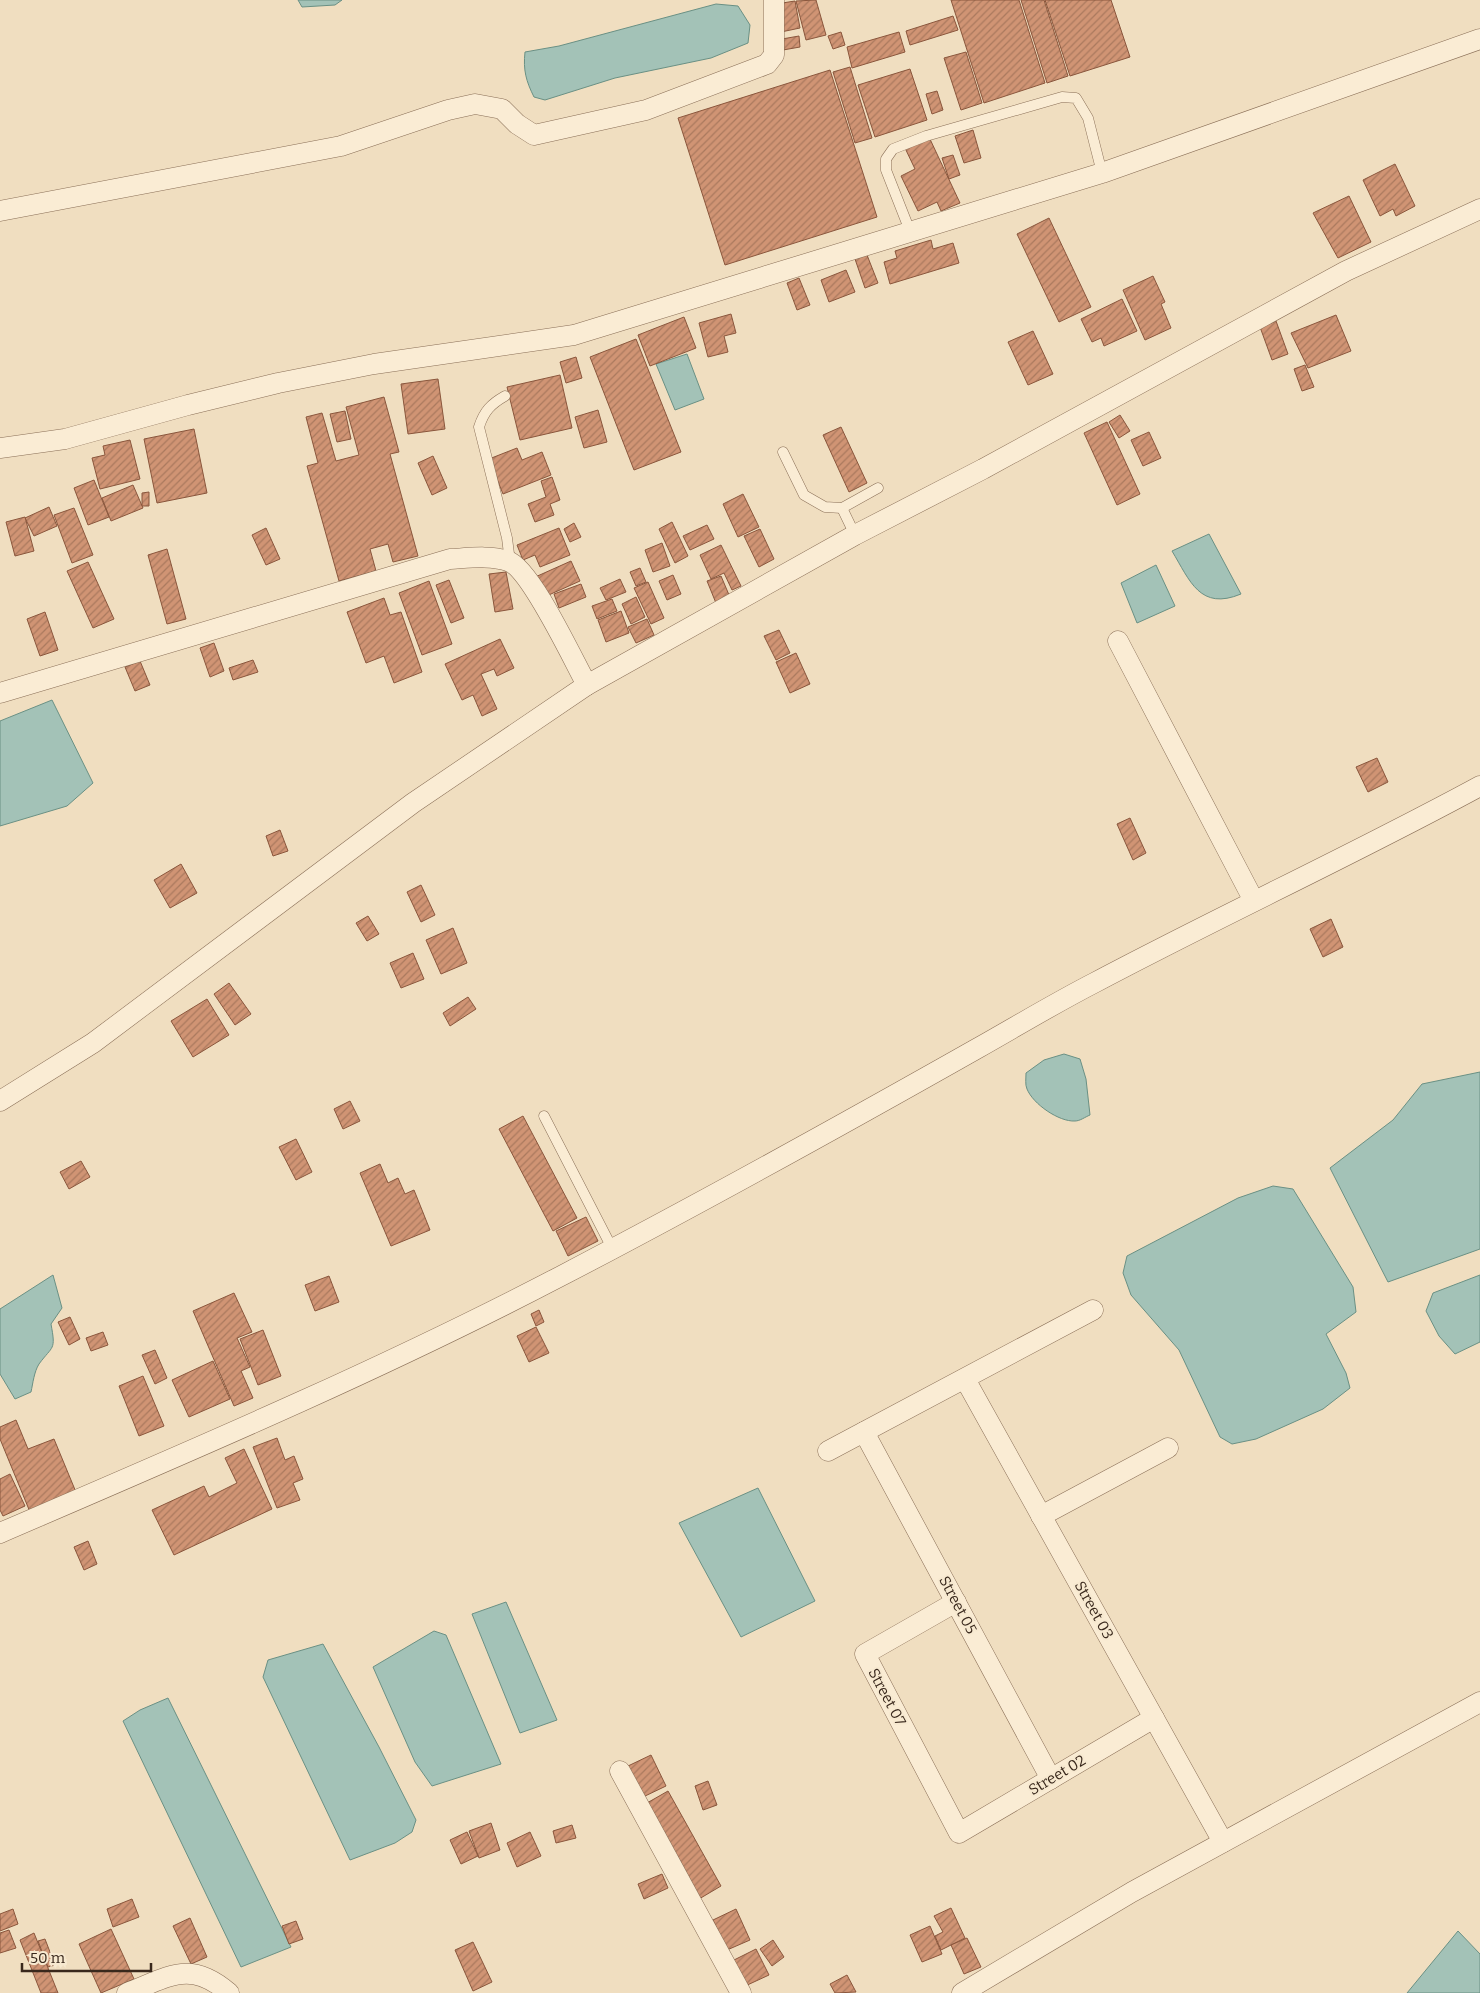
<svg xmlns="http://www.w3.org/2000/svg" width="1480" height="1993" font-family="Bitter,serif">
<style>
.water{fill:#a3c2b7;stroke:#6a9084}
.building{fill:url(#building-hatch);stroke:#8a563c}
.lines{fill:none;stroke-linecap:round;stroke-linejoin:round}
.lane-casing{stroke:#8a6f57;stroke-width:11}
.street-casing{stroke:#8a6f57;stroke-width:21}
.lane{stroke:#faecd4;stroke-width:10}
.street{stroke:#faecd4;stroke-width:20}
.labels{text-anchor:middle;stroke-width:4;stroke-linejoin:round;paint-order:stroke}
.street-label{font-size:15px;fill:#39281c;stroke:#f7e9d0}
</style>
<defs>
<pattern id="building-hatch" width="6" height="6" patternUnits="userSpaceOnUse" patternTransform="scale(1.25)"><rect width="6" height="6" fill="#d09474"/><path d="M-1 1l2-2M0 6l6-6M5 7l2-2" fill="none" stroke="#aa795e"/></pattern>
</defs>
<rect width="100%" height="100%" fill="#f0dec0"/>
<g class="water">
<polygon points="298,0 342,0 335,5 302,7"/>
<path d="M 716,4 L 738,6 L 750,25 L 748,43 L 711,58 L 615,78 L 545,100 L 534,97 C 526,81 523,70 525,52 L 559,46 Z"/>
<polygon points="687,354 704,399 675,410 656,364"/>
<path d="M 1209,534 L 1241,594 C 1200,611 1190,581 1172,551 Z"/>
<polygon points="1156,565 1175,606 1137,623 1121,583"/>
<polygon points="52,700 93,783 67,806 0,826 0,721"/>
<path d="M 1064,1054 L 1080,1059 L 1086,1079 L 1090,1115 C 1085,1117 1080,1121 1075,1121 C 1059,1122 1033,1104 1027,1089 C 1025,1085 1026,1078 1026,1073 L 1044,1060 Z"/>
<polygon points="1480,1072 1480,1249 1388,1282 1330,1168 1393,1120 1422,1084"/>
<polygon points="1273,1186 1293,1189 1353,1287 1356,1312 1326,1334 1346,1373 1350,1388 1323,1409 1256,1439 1232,1444 1220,1437 1179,1350 1131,1295 1123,1273 1127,1256 1238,1198"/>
<path d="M 53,1275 L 62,1308 L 51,1324 C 56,1351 53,1345 39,1364 C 34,1372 33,1383 31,1392 L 15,1399 L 0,1374 L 0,1309 Z"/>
<polygon points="1480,1275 1480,1342 1455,1354 1439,1336 1426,1311 1433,1293"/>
<polygon points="758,1488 815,1601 741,1637 679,1523"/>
<polygon points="506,1602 557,1720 520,1733 472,1614"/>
<polygon points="434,1631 446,1635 501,1764 432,1786 415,1762 373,1667"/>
<polygon points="323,1644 379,1747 416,1820 412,1832 395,1843 350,1860 263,1677 268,1660"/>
<polygon points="168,1698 291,1947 241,1967 123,1721 140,1710"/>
<polygon points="1458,1931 1480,1954 1480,1993 1407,1993"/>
</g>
<g class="building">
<polygon points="816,0 826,35 806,40 796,1"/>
<polygon points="951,0 1019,0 1045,83 984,103"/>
<polygon points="1021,0 1044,0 1068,76 1047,83"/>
<polygon points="1045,0 1111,0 1130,57 1070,76"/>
<polygon points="795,1 800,28 781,32 776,4"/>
<polygon points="953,16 958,30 910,45 906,31"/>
<polygon points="841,32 845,45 833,49 828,36"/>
<polygon points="899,32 905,52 852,68 847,47"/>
<polygon points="799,36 800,47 783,50 782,39"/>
<polygon points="966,52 982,103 961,110 944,58"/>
<polygon points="850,67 872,138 855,143 833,72"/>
<polygon points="910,69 927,120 875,137 858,85"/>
<polygon points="830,70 877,217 725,265 678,118"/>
<polygon points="937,91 943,110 932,114 926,94"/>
<polygon points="973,130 981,158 964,163 955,136"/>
<polygon points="929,137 960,203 941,211 937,202 918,211 901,176 915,169 905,148"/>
<polygon points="953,155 960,175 949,179 942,158"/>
<polygon points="1395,164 1415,206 1396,216 1393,209 1380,216 1363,180"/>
<polygon points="1349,196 1371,242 1338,258 1313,213"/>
<polygon points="1049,218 1091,307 1059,322 1017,234"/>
<polygon points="931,240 933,249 953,243 959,263 890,284 884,262 897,258 895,251"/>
<polygon points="867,255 878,283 865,288 855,259"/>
<polygon points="846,270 855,292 829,302 821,280"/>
<polygon points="1153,276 1165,302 1161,304 1171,328 1145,340 1123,290"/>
<polygon points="799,278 810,305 797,310 787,283"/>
<polygon points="1122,299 1137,331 1104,346 1101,338 1092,342 1081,319"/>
<polygon points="731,314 736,333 724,336 728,352 708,357 699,323"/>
<polygon points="1336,315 1351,351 1308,368 1291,333"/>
<polygon points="684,317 696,348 650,366 638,335"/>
<polygon points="1276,321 1288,354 1272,360 1260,327"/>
<polygon points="1033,331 1053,374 1028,385 1008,342"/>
<polygon points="636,339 681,452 634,470 590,357"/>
<polygon points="576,357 582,378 566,383 560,362"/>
<polygon points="1305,365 1314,387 1302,391 1294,369"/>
<polygon points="560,375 572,428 520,440 507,387"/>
<polygon points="438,379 445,429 408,434 401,384"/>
<polygon points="384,397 399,452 390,454 418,556 393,562 388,544 370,549 376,571 339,581 307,466 318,463 306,417 322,413 336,461 359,455 346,407"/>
<polygon points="598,410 607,442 584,448 575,417"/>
<polygon points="345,411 351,439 337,442 330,414"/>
<polygon points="1120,415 1130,431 1119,438 1109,422"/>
<polygon points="1107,422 1140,494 1117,505 1084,433"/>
<polygon points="841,427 867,483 849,492 823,435"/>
<polygon points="194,429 207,493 157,503 144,439"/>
<polygon points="1149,432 1161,458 1143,466 1131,440"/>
<polygon points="130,440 140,479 100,489 92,458 105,455 103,446"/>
<polygon points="517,448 522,460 542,452 551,475 503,494 489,459"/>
<polygon points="433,456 447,488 432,495 418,463"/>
<polygon points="552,477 560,500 550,504 554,515 535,522 528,504 546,497 541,481"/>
<polygon points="94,480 109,517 88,525 74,488"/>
<polygon points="133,485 143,508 111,521 102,498"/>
<polygon points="149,492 149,506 142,506 142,493"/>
<polygon points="743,494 759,527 738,537 723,504"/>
<polygon points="49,507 57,526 34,536 25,518"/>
<polygon points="74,508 93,555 72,563 54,515"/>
<polygon points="25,517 34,551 15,556 6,522"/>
<polygon points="672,522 688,556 675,563 659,529"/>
<polygon points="574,523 581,537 570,542 564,529"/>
<polygon points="707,525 714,539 690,550 683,536"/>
<polygon points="266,528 280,559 266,565 252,535"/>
<polygon points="559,528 570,555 540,567 535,555 523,560 517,545"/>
<polygon points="760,529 774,559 759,567 744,536"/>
<polygon points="662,543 670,566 653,572 645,550"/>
<polygon points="721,545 741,586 732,590 724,573 711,579 700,555"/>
<polygon points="167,549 186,619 167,624 148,555"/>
<polygon points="571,561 580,581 542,598 533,578"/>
<polygon points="88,562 114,619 93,628 67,571"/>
<polygon points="640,568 646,582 636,586 630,572"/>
<polygon points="506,572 513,609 495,612 489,574"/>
<polygon points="673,575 681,594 667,600 659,581"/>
<polygon points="721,576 732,602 718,608 707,581"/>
<polygon points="620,579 626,592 606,600 600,588"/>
<polygon points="449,580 464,618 451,623 436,585"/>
<polygon points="429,581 452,644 422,655 399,593"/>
<polygon points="648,582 664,618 651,624 634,588"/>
<polygon points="581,584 586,597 559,608 554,594"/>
<polygon points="636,597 645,617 631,624 622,604"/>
<polygon points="384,598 390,615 401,612 422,672 394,683 384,656 366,663 347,612"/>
<polygon points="612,599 617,611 597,619 592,606"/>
<polygon points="621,611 629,633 606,642 598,620"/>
<polygon points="45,612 58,650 40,656 27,619"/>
<polygon points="647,619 654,635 636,643 628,627"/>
<polygon points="779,630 790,653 776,660 764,636"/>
<polygon points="500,639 514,668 497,676 494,669 481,674 497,709 482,716 473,695 462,700 445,664"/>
<polygon points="214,643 224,671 210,677 200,648"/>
<polygon points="796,653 810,684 790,693 776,662"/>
<polygon points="253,660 258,672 233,680 229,668"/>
<polygon points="140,661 150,685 135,691 125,667"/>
<polygon points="1377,758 1388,782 1368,792 1356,767"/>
<polygon points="1130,818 1146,853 1133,860 1117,824"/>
<polygon points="280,830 288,851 273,856 266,836"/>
<polygon points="181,864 197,893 170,908 154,880"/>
<polygon points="421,885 435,915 421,922 407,892"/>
<polygon points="368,916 379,934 367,941 356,923"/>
<polygon points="1331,919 1343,947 1323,957 1310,929"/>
<polygon points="453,928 467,963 441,974 426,940"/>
<polygon points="413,953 424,979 401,988 390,963"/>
<polygon points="229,983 251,1014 235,1025 214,994"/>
<polygon points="468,997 476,1009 450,1026 443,1013"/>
<polygon points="207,999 229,1035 193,1057 171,1021"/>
<polygon points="350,1101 360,1121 343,1129 334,1109"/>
<polygon points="523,1116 577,1218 553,1231 499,1129"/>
<polygon points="296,1139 312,1172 296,1180 279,1147"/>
<polygon points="81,1161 90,1177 69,1189 60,1172"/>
<polygon points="380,1164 388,1183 398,1178 405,1194 414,1190 430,1230 391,1246 360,1173"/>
<polygon points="586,1217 598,1241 568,1256 556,1231"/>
<polygon points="329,1276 339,1302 315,1311 305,1285"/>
<polygon points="234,1293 252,1332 237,1338 250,1367 241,1371 253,1398 234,1406 193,1311"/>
<polygon points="539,1310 544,1322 536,1326 531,1314"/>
<polygon points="70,1317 80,1339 69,1345 58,1322"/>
<polygon points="536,1327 549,1353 529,1362 517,1336"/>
<polygon points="263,1330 281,1376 258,1385 240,1339"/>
<polygon points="103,1332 108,1345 91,1351 86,1338"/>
<polygon points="155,1350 167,1378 155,1384 142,1355"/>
<polygon points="213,1361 230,1399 189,1417 172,1380"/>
<polygon points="143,1376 164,1426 139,1436 119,1386"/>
<polygon points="16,1420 28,1449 54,1439 78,1497 30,1512 0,1439 0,1427"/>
<polygon points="277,1438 285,1460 294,1456 303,1479 293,1483 300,1500 277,1508 253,1447"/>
<polygon points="244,1449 272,1509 174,1555 152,1510 204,1486 209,1497 237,1483 225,1458"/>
<polygon points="10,1474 25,1506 3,1516 0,1510 0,1479"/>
<polygon points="88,1541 97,1564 84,1570 74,1547"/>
<polygon points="651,1755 666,1786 643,1797 628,1766"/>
<polygon points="708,1781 717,1805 703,1810 695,1786"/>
<polygon points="668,1791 721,1886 699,1899 647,1803"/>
<polygon points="491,1823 500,1850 479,1858 469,1831"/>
<polygon points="572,1825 576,1838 556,1843 553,1831"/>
<polygon points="467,1832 478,1856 461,1864 450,1840"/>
<polygon points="530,1832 541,1856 517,1867 507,1843"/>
<polygon points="662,1874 668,1888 644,1899 638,1884"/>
<polygon points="132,1899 139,1917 113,1927 107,1909"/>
<polygon points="951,1908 965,1938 941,1950 935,1936 943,1932 934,1916"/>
<polygon points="13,1909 18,1924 0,1931 0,1914"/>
<polygon points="736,1909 750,1940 727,1950 713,1920"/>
<polygon points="190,1918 207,1957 191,1964 173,1926"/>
<polygon points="296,1921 303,1939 289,1944 282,1926"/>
<polygon points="930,1926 942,1954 922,1962 910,1935"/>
<polygon points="111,1929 134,1979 101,1993 79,1944"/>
<polygon points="9,1930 16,1948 0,1953 0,1933"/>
<polygon points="34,1933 58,1993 41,1993 20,1940"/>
<polygon points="967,1938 981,1967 964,1974 951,1945"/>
<polygon points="45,1939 55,1965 48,1967 38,1941"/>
<polygon points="773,1940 784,1957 772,1966 760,1949"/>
<polygon points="473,1942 492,1982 473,1991 455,1950"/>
<polygon points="756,1949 769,1975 743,1987 734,1960"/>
<polygon points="847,1975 856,1992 835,1993 830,1984"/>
</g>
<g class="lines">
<defs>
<g id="lane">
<polyline points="910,231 886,170 886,159 893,149 926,136 1062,97 1076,98 1088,118 1102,173"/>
<path d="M 505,396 C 491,404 484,411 479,427 L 507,538 L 510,562"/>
<polyline points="783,452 804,495 825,507 842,508 878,488"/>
<polyline points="842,508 855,535"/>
<polyline points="544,1116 612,1248"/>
</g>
<g id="street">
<polyline points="0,211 341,146 448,110 475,104 502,109 517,124 534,135 646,110 767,64 774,55 774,0"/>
<polyline points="0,448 65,439 188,405 278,383 374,364 574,335 1102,173 1480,39"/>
<polyline points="1118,641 1254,901"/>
<path d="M 0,693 L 450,559 C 469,558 490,555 508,561 C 531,569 573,660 587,685"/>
<polyline points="0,1101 93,1043 413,803 587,685 855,535 983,469 1346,271 1480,209"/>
<polyline points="965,1379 1223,1842"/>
<polyline points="864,1432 1051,1779"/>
<polyline points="828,1451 1093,1310"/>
<polyline points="1041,1516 1168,1448"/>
<path d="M 0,1533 C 188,1452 379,1371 561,1276 C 701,1203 840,1126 978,1048 C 1017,1026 1055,1003 1094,983 C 1222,915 1353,855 1480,786"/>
<polyline points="956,1602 865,1654 959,1833 1154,1718"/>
<polyline points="620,1771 741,1993"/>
<path d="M 127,1993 C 169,1977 190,1959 229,1993"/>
<polyline points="962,1993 1132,1892 1480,1702"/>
</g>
</defs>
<use href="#lane" class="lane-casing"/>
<use href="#street" class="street-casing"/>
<use href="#lane" class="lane"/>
<use href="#street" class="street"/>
</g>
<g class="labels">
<g class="street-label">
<text transform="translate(958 1605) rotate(62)" y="5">Street 05</text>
<text transform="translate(1094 1610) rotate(61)" y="5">Street 03</text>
<text transform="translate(887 1697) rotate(62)" y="5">Street 07</text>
<text transform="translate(1057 1775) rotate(-31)" y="5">Street 02</text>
</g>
</g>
<path d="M22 1963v8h129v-8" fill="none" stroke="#39281c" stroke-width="2.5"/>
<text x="30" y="1963" font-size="15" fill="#39281c" stroke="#f7e9d0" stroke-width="4" paint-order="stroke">50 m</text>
</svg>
